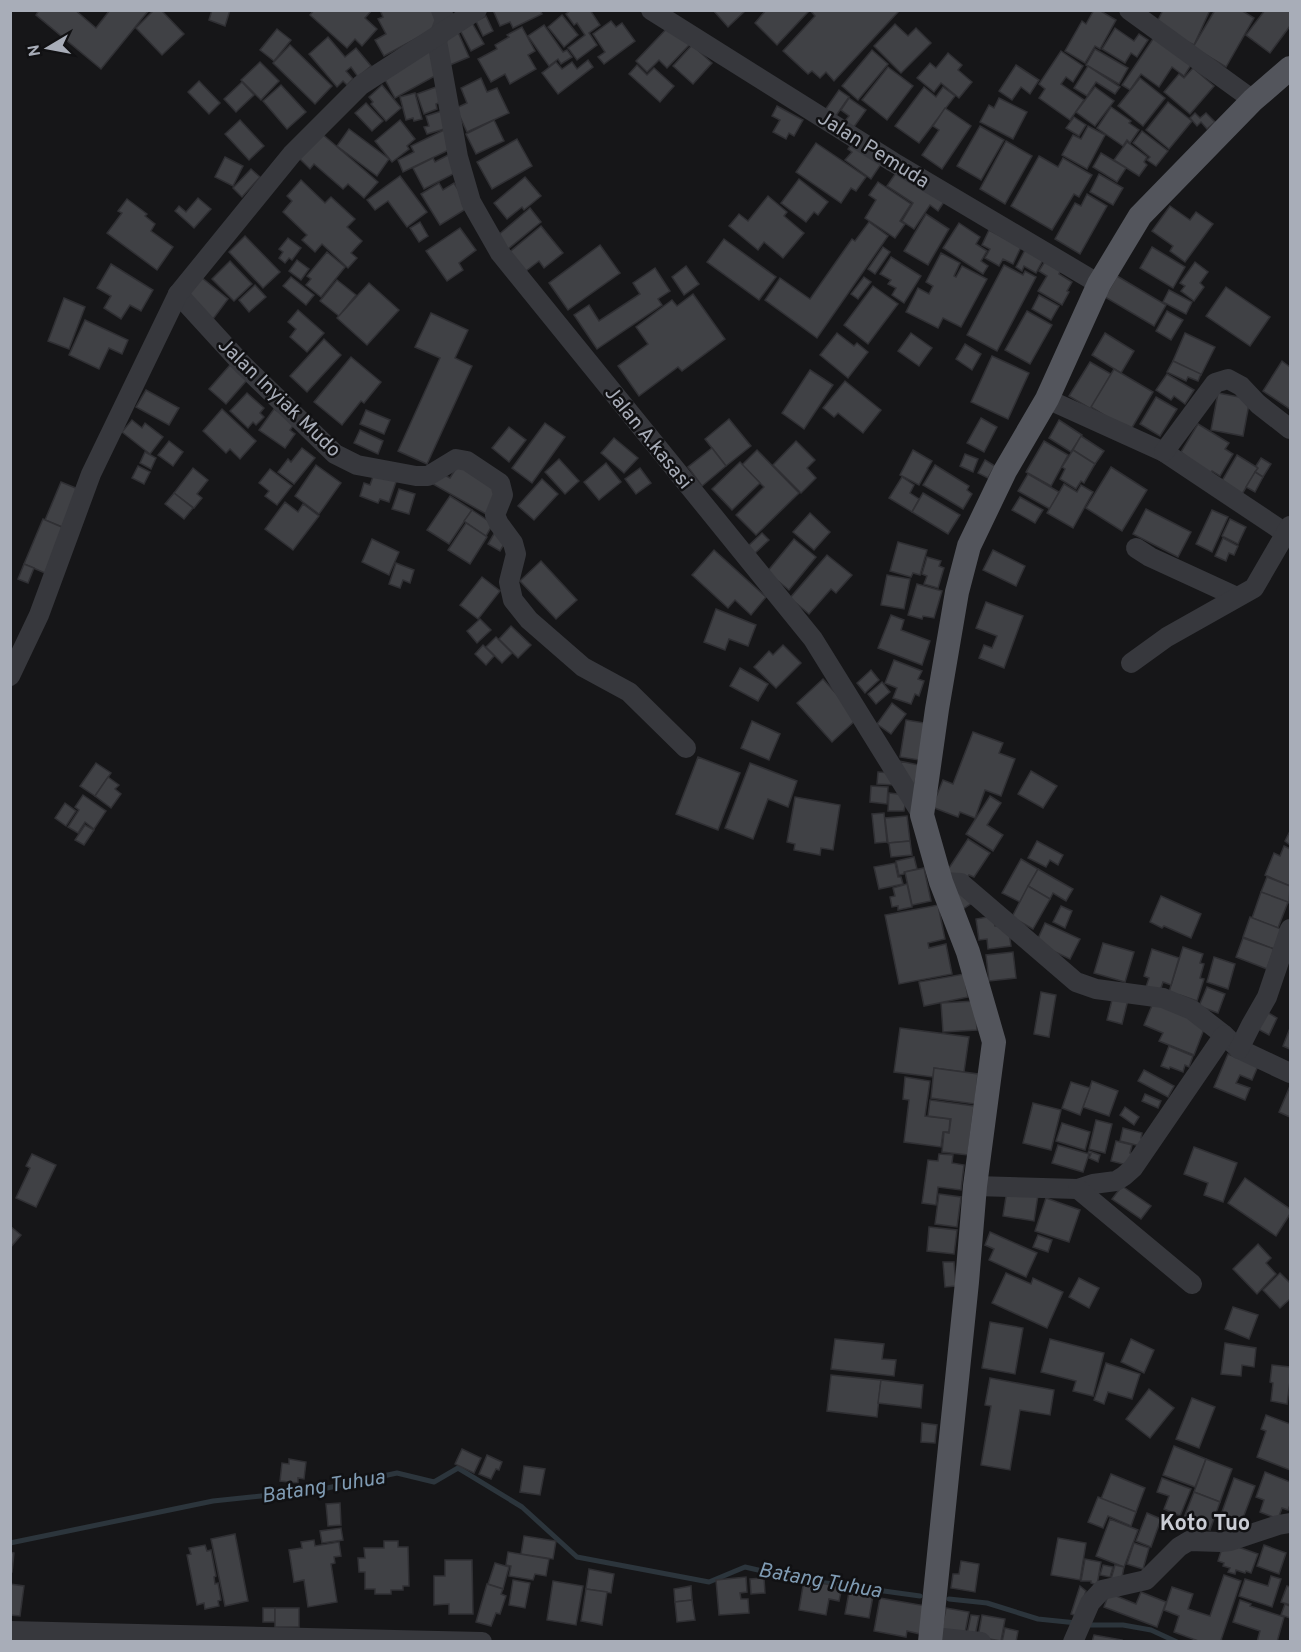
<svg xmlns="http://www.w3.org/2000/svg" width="1301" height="1652" font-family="Overpass,sans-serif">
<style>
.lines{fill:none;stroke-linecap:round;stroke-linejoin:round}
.stream{stroke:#2c353c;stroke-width:5}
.building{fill:#404145;stroke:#303034;stroke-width:1.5}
.minor{stroke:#37383d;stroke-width:20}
.major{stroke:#53555c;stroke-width:24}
.labels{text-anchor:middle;stroke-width:5;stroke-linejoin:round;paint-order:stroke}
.street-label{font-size:20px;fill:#a8adb8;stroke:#111113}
.water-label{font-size:21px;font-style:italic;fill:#7f9bb3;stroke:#111113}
.quarter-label{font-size:22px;font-weight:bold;fill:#c9ccd4;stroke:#111113}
</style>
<rect width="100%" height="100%" fill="#161618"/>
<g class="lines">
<g class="stream">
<polyline points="10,1543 213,1501 318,1490 397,1473 434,1482 458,1468 522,1507 577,1557 709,1582 745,1567 797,1579 920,1596"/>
<polyline points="949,1599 987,1603 1038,1619 1077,1623"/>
<polyline points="1086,1625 1123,1625 1151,1630 1177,1642"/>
</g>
</g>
<g class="building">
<polygon points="39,10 75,10 96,28 110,10 149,10 101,69 36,15"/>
<polygon points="154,10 161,10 184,34 162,55 136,28"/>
<polygon points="212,10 230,10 225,26 209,20"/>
<polygon points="314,10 372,10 365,18 377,29 362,46 355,39 347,48 310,15"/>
<polygon points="380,10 433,10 441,25 384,56 375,40 386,34 378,19 383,17"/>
<polygon points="493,10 540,10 542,14 513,28 510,22 500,26"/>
<polygon points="571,10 590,10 600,25 589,33 597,45 577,60 568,48 585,35 577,23 574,25 566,14"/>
<polygon points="713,10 746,10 728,27"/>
<polygon points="766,10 806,10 808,12 777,45 755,23"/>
<polygon points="810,10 896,10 898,12 834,81 826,72 820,78 812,71 808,74 783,51 815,16"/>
<polygon points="1094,10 1099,10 1116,20 1100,49 1095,46 1085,63 1065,51 1082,21 1086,24"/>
<polygon points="1163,10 1210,10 1194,45 1155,26"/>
<polygon points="1215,10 1241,10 1254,18 1226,67 1193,47"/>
<polygon points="1265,10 1290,10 1290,26 1270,53 1246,35"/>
<polygon points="562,15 578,35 564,47 548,27"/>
<polygon points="486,16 493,31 483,36 476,21"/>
<polygon points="471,21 484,44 471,51 459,28"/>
<polygon points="611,21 616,27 622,23 635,41 604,64 598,57 605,52 593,34"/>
<polygon points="671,24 691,43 667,68 659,60 647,72 636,61"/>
<polygon points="895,24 908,36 916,28 931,43 901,73 874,46"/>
<polygon points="544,25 563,52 567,50 572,57 561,64 558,59 549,66 528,36"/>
<polygon points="522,27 535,51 528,55 536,69 510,84 505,74 491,82 478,59 497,49 495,45 509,37 507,35"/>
<polygon points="1115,28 1134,41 1139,34 1148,40 1137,57 1131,53 1125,63 1102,49"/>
<polygon points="277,29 291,40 274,61 260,50"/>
<polygon points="458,32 469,57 450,65 439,40"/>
<polygon points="1155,36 1193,62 1184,76 1172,67 1159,87 1141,74 1130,90 1122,85"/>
<polygon points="328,37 345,57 356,48 371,66 358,77 351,67 346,71 353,79 347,85 343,81 337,87 309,54"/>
<polygon points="290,45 332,86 315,104 273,63"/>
<polygon points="692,45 712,63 693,84 673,66"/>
<polygon points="427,46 442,72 395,98 383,76"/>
<polygon points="1095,49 1128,68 1119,84 1086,65"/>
<polygon points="872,50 888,64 858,100 842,86"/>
<polygon points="1061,51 1083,66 1073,82 1066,77 1061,84 1084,100 1070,120 1039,98 1045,89 1039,84"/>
<polygon points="948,53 962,65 958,70 972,82 959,98 941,83 934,92 917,78 930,63 936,68"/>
<polygon points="588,60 593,67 558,94 542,73 556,62 562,69 572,62 577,69"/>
<polygon points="260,62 279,81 261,100 241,80"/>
<polygon points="637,65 647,75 654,68 674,86 660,102 629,74"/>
<polygon points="1016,65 1039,80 1030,94 1021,87 1012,100 999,91"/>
<polygon points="1088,66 1120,87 1115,94 1096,82 1087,96 1074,88"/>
<polygon points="888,67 913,86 887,120 862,100"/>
<polygon points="1193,68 1214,86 1190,114 1164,92 1179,74 1184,78"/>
<polygon points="481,78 487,92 497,88 509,113 467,132 456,108 467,103 461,88"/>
<polygon points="1140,78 1165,98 1143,126 1118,106"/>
<polygon points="199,81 220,103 209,114 188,92"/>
<polygon points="242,82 254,95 236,112 224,99"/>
<polygon points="281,85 306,112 287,129 263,101"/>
<polygon points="382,85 401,108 386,121 371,104 373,102 369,97"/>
<polygon points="436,87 441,102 436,104 437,109 424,114 417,94"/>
<polygon points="924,87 936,97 943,87 955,96 919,143 895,126"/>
<polygon points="1095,87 1114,101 1095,126 1076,112"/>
<polygon points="839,90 849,97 833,120 823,113"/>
<polygon points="415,93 422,119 414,121 413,118 406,120 400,97"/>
<polygon points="849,98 866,110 851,131 842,125 849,116 841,110"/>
<polygon points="999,98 1027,112 1013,139 980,122 989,105 994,108"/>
<polygon points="1168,102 1192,121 1169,149 1146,130"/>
<polygon points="366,103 383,121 372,131 355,113"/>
<polygon points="777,106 803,120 794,136 789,133 786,139 773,132 780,120 772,116"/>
<polygon points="1111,107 1131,121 1129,123 1139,130 1130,143 1127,140 1123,146 1097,128"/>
<polygon points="945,108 971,126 942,169 922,155 939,130 933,126"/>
<polygon points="445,110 451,127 427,134 424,127 429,126 426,116"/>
<polygon points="1195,113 1200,118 1206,113 1215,122 1207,129 1201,122 1197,126 1190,118"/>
<polygon points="1074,117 1086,125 1079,136 1066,128"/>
<polygon points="240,120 264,146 249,160 225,134"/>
<polygon points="400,120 415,139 407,146 409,149 392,162 375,141"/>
<polygon points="494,120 504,141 476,154 466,134"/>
<polygon points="980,126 1004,140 981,180 957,166"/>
<polygon points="1088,126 1105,135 1087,169 1062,155 1073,135 1081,139"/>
<polygon points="349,129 389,159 377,176 337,146"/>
<polygon points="446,129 455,147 403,172 398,160 414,152 411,146"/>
<polygon points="1142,131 1168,151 1156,166 1147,160 1150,157 1133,143"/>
<polygon points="321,133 378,182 364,198 348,184 343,189 314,164 310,169 299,158"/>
<polygon points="517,139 532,166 492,189 477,162"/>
<polygon points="1006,141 1032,156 1005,204 980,189"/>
<polygon points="1127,142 1147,157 1144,162 1147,165 1139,176 1114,160"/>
<polygon points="816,143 866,177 856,191 851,188 841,203 796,172"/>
<polygon points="852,143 881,164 871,179 845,160 852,152 848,149"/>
<polygon points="1101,153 1126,168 1117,182 1093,167"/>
<polygon points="448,155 457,172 424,189 413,168 433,158 435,162"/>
<polygon points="1039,156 1058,167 1063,158 1092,175 1079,197 1074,194 1052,230 1011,206"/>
<polygon points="225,157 243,166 233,186 215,177"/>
<polygon points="251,169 260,177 242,197 233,188"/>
<polygon points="898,170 944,202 938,211 930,205 914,229 902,221 913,203 887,186"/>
<polygon points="1099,174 1123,188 1113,205 1090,192"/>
<polygon points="400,176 427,212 407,227 388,201 375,210 367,200"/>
<polygon points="525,177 541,196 524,210 522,207 507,219 494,203"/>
<polygon points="799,179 828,202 818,215 814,212 806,222 781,203"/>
<polygon points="301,180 325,203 331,197 355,219 347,227 362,241 351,253 357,258 348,268 322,244 315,252 302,240 307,235 283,212 292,201 287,196"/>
<polygon points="878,182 911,204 900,221 905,224 895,238 865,218 876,200 869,195"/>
<polygon points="439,183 443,190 454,183 469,207 440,225 421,194"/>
<polygon points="1087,194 1107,206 1080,254 1055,239 1075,203 1081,206"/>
<polygon points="768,196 787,212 784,216 804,233 783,258 764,242 758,250 729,226 739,214 748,221"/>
<polygon points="198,198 211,209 194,228 175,211 179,206 186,212"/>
<polygon points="127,199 147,214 145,216 155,224 151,231 173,247 157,270 107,233 122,213 118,211"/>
<polygon points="1170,206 1190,220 1196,212 1213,224 1185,262 1170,251 1173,246 1152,231"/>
<polygon points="530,208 541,222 508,249 497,236"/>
<polygon points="926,214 949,229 928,265 904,251"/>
<polygon points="420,222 428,236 419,242 410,228"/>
<polygon points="869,222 888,236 817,338 765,300 780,278 810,299 852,239 855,241"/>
<polygon points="959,223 980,237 976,244 987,251 981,261 988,266 983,274 943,248"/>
<polygon points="541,226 563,253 544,268 539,261 522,274 506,255"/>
<polygon points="460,228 476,250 459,263 463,270 447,281 426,251"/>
<polygon points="989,230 1021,247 1013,264 1003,259 999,266 985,258 990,249 982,245"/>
<polygon points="245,236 280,272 263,288 229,252"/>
<polygon points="288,238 301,248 292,260 289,258 285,263 279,258 283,252 279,249"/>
<polygon points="724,239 776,277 759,300 707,262"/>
<polygon points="600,245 620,273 568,310 549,283"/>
<polygon points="883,247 890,252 875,274 868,269"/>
<polygon points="1152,247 1185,267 1173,288 1140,268"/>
<polygon points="1026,248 1044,258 1036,273 1024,266 1022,271 1016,267"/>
<polygon points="327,252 345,267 321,297 306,285 311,279 307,276"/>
<polygon points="941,253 960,263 954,276 956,277 962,266 987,279 961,327 943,318 938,328 906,312 918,288 929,294 933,286 926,282"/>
<polygon points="891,257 921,276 904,303 892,295 896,288 888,284 891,280 880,274"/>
<polygon points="1047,258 1062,267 1059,274 1072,282 1067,291 1069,292 1062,305 1038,291 1047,276 1039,271"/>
<polygon points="297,260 309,269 301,280 289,271"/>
<polygon points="230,261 252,284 234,301 212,279"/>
<polygon points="1195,262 1208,272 1200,283 1204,287 1194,301 1181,291 1185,286 1180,283"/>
<polygon points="111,264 153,290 141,311 130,305 121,319 104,308 111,296 97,288"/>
<polygon points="1004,265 1023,275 1025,271 1036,277 997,351 967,335"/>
<polygon points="686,266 699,284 684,295 672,277"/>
<polygon points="655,268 670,291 658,299 662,305 597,349 574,315 589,305 599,321 640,294 633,283"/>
<polygon points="1117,276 1166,305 1154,326 1105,297"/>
<polygon points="201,277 228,299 213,319 186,297"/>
<polygon points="291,277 314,295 306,305 283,286"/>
<polygon points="864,277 871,282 858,299 851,294"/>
<polygon points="337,280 356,295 339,316 320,301"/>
<polygon points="369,283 399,310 367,345 337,318"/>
<polygon points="255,285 266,297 249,312 239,300"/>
<polygon points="873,286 898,304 868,344 844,325"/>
<polygon points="1226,287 1270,317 1250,346 1206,316"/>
<polygon points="1169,290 1192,302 1186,314 1163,302"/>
<polygon points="693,294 725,339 682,371 678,367 639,396 618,366 648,344 636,327 672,300 677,306"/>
<polygon points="1039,295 1059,306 1051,320 1032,309"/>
<polygon points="64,298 85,307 69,349 48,341"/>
<polygon points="298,310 324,333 307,352 290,337 296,329 288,322"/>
<polygon points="1027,311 1052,325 1030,364 1005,350"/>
<polygon points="1167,311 1183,320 1171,340 1156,331"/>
<polygon points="431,313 468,330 455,358 472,366 427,464 398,451 440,358 415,347"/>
<polygon points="85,320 128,340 122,354 109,348 99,369 69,355"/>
<polygon points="837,333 854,346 857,343 868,352 848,378 820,355"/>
<polygon points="911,333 932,348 919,366 898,351"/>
<polygon points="1105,333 1134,351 1121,373 1092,355"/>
<polygon points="1185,333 1215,347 1201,375 1173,361"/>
<polygon points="324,339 341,355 307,392 290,376"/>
<polygon points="965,344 981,354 972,370 956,359"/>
<polygon points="992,356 1029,373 1008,419 971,402"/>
<polygon points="351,357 381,382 364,403 361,401 342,425 314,402"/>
<polygon points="1173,361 1201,374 1198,381 1188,377 1186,381 1167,372"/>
<polygon points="1282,361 1290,367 1290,409 1263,391"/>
<polygon points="1090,362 1111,374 1091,409 1069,396"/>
<polygon points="230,365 247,380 226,404 209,389"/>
<polygon points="1114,369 1153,392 1130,431 1091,407"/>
<polygon points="810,370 833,385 804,429 782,413"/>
<polygon points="1167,374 1194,390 1185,404 1174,396 1171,400 1156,390"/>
<polygon points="845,381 881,410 863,433 838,413 834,417 823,408"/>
<polygon points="146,390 179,408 169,425 136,407"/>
<polygon points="247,393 264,408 260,413 264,417 256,425 253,422 248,428 230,411"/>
<polygon points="1218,393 1250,399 1243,436 1211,430"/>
<polygon points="1156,397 1177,409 1160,436 1140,424"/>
<polygon points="222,409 256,441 240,459 230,449 226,453 203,431"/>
<polygon points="274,409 295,423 290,430 295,434 285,448 259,430"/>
<polygon points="366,410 390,420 384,434 360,424"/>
<polygon points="981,418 997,427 984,452 967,443"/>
<polygon points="729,419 751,446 726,466 705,439"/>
<polygon points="132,420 142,428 145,423 163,437 150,454 122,432"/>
<polygon points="1059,420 1082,435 1071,452 1049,438"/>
<polygon points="545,423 565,437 532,483 512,468"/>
<polygon points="1198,424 1229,443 1225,449 1233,454 1220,476 1212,471 1210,475 1181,452"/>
<polygon points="509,427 526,440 509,462 492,448"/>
<polygon points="360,430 383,441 378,454 354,443"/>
<polygon points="1081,436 1104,451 1095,464 1073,450"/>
<polygon points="614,438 638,458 624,473 601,453"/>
<polygon points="169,441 183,452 173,466 158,455"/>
<polygon points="796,441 815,460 807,468 816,478 801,493 773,465"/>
<polygon points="1044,441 1068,455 1051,486 1026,472"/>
<polygon points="302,448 315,458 294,484 278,472 288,459 291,462"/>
<polygon points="712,448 726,466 702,486 688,467"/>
<polygon points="757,450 799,493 756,535 736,515 764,487 742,465"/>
<polygon points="913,450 932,461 919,485 900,475"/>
<polygon points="1073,450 1095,464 1084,483 1081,481 1076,489 1060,479 1065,469 1062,467"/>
<polygon points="145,452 156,458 151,469 140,463"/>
<polygon points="965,454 978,459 973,472 960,466"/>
<polygon points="1237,455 1258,468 1239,499 1219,486"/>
<polygon points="1261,458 1271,464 1263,477 1255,472 1258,468 1256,466"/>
<polygon points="559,459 579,481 565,494 545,472"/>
<polygon points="985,460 995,466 988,478 978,473"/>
<polygon points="740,462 760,483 732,510 712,489"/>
<polygon points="606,463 621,482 599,500 584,482"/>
<polygon points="316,465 341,483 319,514 295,496"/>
<polygon points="458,465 500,489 486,514 433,484 439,472 450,478"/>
<polygon points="935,465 969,486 967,490 972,494 963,509 923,485"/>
<polygon points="138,466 150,472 144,484 132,478"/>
<polygon points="1111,467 1147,490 1122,531 1086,508"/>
<polygon points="193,468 208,480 197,494 202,498 194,508 174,493"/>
<polygon points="640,468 651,483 636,494 625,479"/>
<polygon points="270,469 292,486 277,505 265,496 269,491 259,483"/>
<polygon points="375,471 397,479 389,502 380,499 378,503 360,496 364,483 370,485"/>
<polygon points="1255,472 1263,477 1255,492 1246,487"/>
<polygon points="1028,474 1059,492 1050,509 1018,491"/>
<polygon points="902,477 914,485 910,493 919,499 912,512 889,498"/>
<polygon points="542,479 558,494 534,520 518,506"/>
<polygon points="61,482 78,489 62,527 45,520"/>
<polygon points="1064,484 1077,492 1081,485 1093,492 1073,528 1047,513"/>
<polygon points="399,489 415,494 409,514 392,509"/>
<polygon points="174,493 193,508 184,519 165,504"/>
<polygon points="923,493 960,515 948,534 912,512"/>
<polygon points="450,496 472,510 449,544 427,530"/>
<polygon points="1020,497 1043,510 1035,523 1012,510"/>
<polygon points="285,502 298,512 303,504 319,516 293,550 265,529"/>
<polygon points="1146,509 1191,532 1178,557 1133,534"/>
<polygon points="472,510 493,524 486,536 464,521"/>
<polygon points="1212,510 1228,517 1212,552 1196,544"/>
<polygon points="810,513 830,532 814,550 793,532"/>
<polygon points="43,519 64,528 45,573 24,564"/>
<polygon points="1230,519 1246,527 1238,544 1222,536"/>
<polygon points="466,523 487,537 470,564 448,550"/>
<polygon points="495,532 507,539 500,551 488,544"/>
<polygon points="762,533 769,540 754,554 747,547"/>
<polygon points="1223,538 1238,546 1234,555 1229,553 1226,561 1215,556"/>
<polygon points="372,539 399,552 389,575 362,562"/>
<polygon points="794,539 816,557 789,590 767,572"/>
<polygon points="898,542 927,550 920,575 913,573 911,577 890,571"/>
<polygon points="714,550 766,597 751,615 735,600 728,608 692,575"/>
<polygon points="993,550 1025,566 1016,586 983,570"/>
<polygon points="827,555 852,575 836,593 831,589 809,614 790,598"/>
<polygon points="927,557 941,561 939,566 944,568 938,588 924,584 927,576 922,574"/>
<polygon points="541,561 577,600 556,619 520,581"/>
<polygon points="396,563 414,570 410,583 403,580 400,588 389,584"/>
<polygon points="24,564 34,568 28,583 18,579"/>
<polygon points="887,575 910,579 904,609 881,605"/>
<polygon points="482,577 500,591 478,619 460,605"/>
<polygon points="917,584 942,591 934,618 923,616 922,619 908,615"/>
<polygon points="986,602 1023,616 1004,668 979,658 984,645 992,648 997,636 976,628"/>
<polygon points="716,609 756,625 748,646 729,639 725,650 704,642"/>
<polygon points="891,615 904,620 901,630 930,641 922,665 878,648"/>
<polygon points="480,619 491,630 477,643 467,631"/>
<polygon points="511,626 531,645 518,658 499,639"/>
<polygon points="496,637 512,653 502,663 486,647"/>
<polygon points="483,645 494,656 486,665 475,654"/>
<polygon points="783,645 801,663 776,688 754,667 769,651 773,655"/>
<polygon points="894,660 922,671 918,679 924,681 919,696 915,694 911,704 893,698 897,688 885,683"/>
<polygon points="740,668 768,684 758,701 730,686"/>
<polygon points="871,670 879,680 865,693 857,683"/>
<polygon points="823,679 858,718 832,742 797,703"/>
<polygon points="882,682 890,692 876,704 868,694"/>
<polygon points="892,703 906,714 891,734 877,724"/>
<polygon points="906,720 925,723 919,760 900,757"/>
<polygon points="752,721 780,734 769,760 741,748"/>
<polygon points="973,732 1003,743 999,753 1015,759 1001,796 985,790 975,818 960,812 958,817 932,807 943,780 953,784"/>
<polygon points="698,757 740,773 718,830 676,814"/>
<polygon points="899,761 919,765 914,787"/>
<polygon points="96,763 111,773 95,796 80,786"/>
<polygon points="750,763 797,781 788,807 768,799 753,839 725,828"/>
<polygon points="1031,771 1057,786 1043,808 1018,794"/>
<polygon points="878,772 893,773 895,785 877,784"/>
<polygon points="108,777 119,785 115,789 121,794 111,808 95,796"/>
<polygon points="871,786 888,787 887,804 870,802"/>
<polygon points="889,793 907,795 904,811 888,811"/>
<polygon points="83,795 106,811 94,829 85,822 78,833 68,827 79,810 75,807"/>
<polygon points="990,796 1001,803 987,825 1003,835 993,851 966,834"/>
<polygon points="795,797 840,805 833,850 821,848 820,855 794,850 795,844 787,842"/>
<polygon points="65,803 76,811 66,826 55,818"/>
<polygon points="884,813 887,842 875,843 872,814"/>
<polygon points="907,816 910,841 888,843 885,818"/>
<polygon points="85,825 94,830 84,845 75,840"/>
<polygon points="1290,831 1290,845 1285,841"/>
<polygon points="968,839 990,853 974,877 969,875 964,882 947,871"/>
<polygon points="910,841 912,855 891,857 889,843"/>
<polygon points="1037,841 1063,855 1058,865 1050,860 1046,867 1028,858"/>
<polygon points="1284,846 1290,849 1290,886 1265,875 1274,853 1280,856"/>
<polygon points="914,857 917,869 904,872 904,874 899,875 896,861"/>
<polygon points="1021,859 1038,869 1020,902 1002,893"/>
<polygon points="895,863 898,877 901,877 903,884 879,889 874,867"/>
<polygon points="924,868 931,901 912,905 905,872"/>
<polygon points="1038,869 1073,889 1066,901 1053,893 1050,899 1028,886"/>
<polygon points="1267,877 1290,886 1289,903 1261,892"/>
<polygon points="907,884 912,907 898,910 898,906 892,907 890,897 895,896 893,888"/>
<polygon points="960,885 972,903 963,909 951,891"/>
<polygon points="1028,886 1050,899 1033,929 1012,917"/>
<polygon points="1261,892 1288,902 1278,928 1252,918"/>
<polygon points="1161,896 1201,914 1191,938 1164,926 1162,928 1150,922"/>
<polygon points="938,905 945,939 928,943 929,948 946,944 952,974 899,984 885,915"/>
<polygon points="1061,906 1072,911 1065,928 1053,922"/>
<polygon points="993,916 995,926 1008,925 1011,946 988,949 987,939 979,940 976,919"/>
<polygon points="1250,917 1281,929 1274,949 1243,937"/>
<polygon points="1045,923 1080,939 1070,959 1036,943"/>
<polygon points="1243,938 1274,949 1267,969 1236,957"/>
<polygon points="1103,943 1134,952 1125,982 1094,973"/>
<polygon points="1183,947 1203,954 1200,963 1204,964 1200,978 1204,979 1197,1001 1180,995 1168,995"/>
<polygon points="1152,949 1179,958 1171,985 1163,982 1159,994 1145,990 1149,978 1144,976"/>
<polygon points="1013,952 1016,978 989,981 986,955"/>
<polygon points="1214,957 1235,964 1228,989 1207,982"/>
<polygon points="964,974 968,997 924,1006 919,982"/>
<polygon points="1207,987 1225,994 1218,1013 1199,1006"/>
<polygon points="1041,992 1056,995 1049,1037 1034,1034"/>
<polygon points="1113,996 1128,1000 1122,1024 1107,1020"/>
<polygon points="975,1001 977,1030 943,1032 941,1003"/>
<polygon points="1153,1003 1206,1024 1194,1055 1159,1041 1163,1033 1144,1025"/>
<polygon points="1265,1011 1277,1018 1269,1035 1256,1028"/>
<polygon points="900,1028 969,1037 964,1072 934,1068 933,1077 894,1072"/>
<polygon points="1290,1028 1290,1049 1283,1046"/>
<polygon points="1169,1046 1193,1056 1189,1067 1185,1065 1183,1072 1170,1067 1169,1069 1161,1066"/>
<polygon points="1228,1054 1258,1066 1252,1080 1240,1075 1236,1083 1250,1088 1245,1100 1214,1087"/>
<polygon points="934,1068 978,1074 975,1104 931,1098"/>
<polygon points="1144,1070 1174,1086 1168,1097 1138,1081"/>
<polygon points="905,1077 930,1081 925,1116 950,1119 949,1132 943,1132 941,1147 904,1142 909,1100 903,1099"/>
<polygon points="1092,1081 1118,1091 1109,1116 1083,1107"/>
<polygon points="1071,1082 1090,1088 1080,1115 1062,1108"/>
<polygon points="1290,1086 1290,1117 1279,1112"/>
<polygon points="1145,1094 1161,1101 1158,1108 1142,1101"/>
<polygon points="930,1100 974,1106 968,1155 942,1152 944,1132 949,1133 951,1119 928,1116"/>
<polygon points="1033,1103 1061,1110 1051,1150 1023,1143"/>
<polygon points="1125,1107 1139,1117 1134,1125 1120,1115"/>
<polygon points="1096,1120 1112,1124 1105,1153 1089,1149"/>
<polygon points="1062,1123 1090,1132 1085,1150 1056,1141"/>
<polygon points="1123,1128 1142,1133 1141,1138 1146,1139 1144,1147 1120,1141"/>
<polygon points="1116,1141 1132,1145 1130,1153 1134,1154 1127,1165 1111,1161"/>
<polygon points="1058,1145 1089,1154 1083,1172 1052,1163"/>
<polygon points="1194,1147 1237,1163 1223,1202 1204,1195 1208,1183 1184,1174"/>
<polygon points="1089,1151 1100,1155 1098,1162 1089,1158 1091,1154 1088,1153"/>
<polygon points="32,1154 56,1165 36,1207 16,1198 30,1168 26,1166"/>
<polygon points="939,1154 953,1155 952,1163 964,1165 961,1190 938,1187 936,1205 922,1203 928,1160 938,1161"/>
<polygon points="1245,1178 1290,1209 1290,1214 1276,1236 1228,1203"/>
<polygon points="1122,1186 1151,1206 1141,1219 1112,1199"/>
<polygon points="1007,1190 1038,1195 1034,1221 1003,1216"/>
<polygon points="939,1194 961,1197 957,1227 935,1224"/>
<polygon points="1046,1198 1080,1210 1069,1242 1035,1231"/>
<polygon points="10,1226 21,1235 10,1248"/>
<polygon points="929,1227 957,1230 954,1254 927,1251"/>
<polygon points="990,1232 1037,1253 1026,1277 989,1260 994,1249 985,1245"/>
<polygon points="1038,1235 1052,1240 1048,1252 1033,1247"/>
<polygon points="1258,1244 1271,1258 1266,1263 1276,1274 1257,1294 1233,1269"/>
<polygon points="943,1262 954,1262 956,1286 945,1287"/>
<polygon points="1006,1273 1031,1284 1033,1278 1063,1292 1047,1328 992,1303"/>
<polygon points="1280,1273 1290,1283 1290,1299 1280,1308 1263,1290"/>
<polygon points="1079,1278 1099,1288 1089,1308 1069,1297"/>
<polygon points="1233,1307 1258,1315 1249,1339 1225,1329"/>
<polygon points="990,1322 1023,1328 1015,1374 982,1368"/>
<polygon points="835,1339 884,1344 882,1359 896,1360 894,1376 831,1369"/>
<polygon points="1050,1339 1104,1353 1093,1396 1073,1391 1076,1381 1041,1372"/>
<polygon points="1131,1339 1154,1350 1144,1373 1121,1362"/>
<polygon points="1225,1343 1256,1348 1254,1367 1242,1365 1241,1376 1221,1374"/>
<polygon points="1106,1363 1140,1374 1132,1399 1108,1392 1104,1404 1094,1400"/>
<polygon points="1272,1365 1290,1367 1290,1381 1287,1404 1271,1401 1273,1383 1270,1382"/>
<polygon points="831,1375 881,1380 877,1417 827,1411"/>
<polygon points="990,1378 1054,1390 1050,1415 1020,1410 1010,1470 981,1465 991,1406 985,1405"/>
<polygon points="881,1380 923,1385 921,1408 878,1403"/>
<polygon points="1149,1389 1174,1408 1150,1438 1126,1419"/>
<polygon points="1192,1398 1215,1407 1199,1448 1176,1439"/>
<polygon points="1266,1415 1290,1424 1290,1470 1257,1457 1266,1431 1261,1429"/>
<polygon points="922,1423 937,1425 935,1443 921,1442"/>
<polygon points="1174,1446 1206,1459 1195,1487 1163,1475"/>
<polygon points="462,1449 481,1458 474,1473 455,1464"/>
<polygon points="487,1455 502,1462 499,1470 496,1469 491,1479 479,1474"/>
<polygon points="289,1459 306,1462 304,1479 298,1478 298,1483 280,1481 282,1463 289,1464"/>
<polygon points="1206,1459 1232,1469 1220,1502 1194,1492"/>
<polygon points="524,1466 545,1469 540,1495 520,1492"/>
<polygon points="1265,1472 1290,1482 1290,1505 1288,1510 1282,1508 1278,1519 1260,1512 1264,1500 1256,1497"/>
<polygon points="1111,1474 1145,1488 1136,1512 1101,1499"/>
<polygon points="1162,1478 1191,1489 1180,1516 1164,1509 1169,1496 1157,1492"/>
<polygon points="1234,1478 1255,1486 1237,1534 1217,1526"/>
<polygon points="1194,1492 1220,1502 1210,1530 1183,1520"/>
<polygon points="1098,1497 1136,1512 1131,1526 1108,1516 1103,1528 1088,1522"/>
<polygon points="340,1503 341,1525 328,1526 326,1504"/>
<polygon points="1147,1513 1161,1519 1151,1547 1136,1541"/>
<polygon points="1110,1519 1138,1530 1124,1567 1096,1556"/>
<polygon points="341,1528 343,1540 322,1543 320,1531"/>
<polygon points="235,1534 248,1601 225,1606 211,1539"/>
<polygon points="524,1536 556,1541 553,1559 521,1554"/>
<polygon points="1058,1538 1086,1543 1080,1580 1051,1575"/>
<polygon points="314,1540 315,1546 339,1542 341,1556 334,1557 335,1563 331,1564 337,1602 308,1607 304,1580 294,1582 289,1550 302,1548 301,1542"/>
<polygon points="384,1541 398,1541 398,1547 408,1547 409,1586 403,1586 403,1590 391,1590 391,1594 375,1594 375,1589 365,1589 365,1572 359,1572 358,1558 365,1558 364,1548 384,1548"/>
<polygon points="1224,1542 1258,1554 1251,1573 1246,1571 1245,1573 1236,1570 1235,1574 1228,1572 1230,1568 1223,1566 1224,1563 1218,1561"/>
<polygon points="1134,1543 1149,1548 1143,1569 1127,1564"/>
<polygon points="205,1545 207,1551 211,1550 216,1576 214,1577 215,1584 218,1583 221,1600 218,1601 219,1606 205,1609 204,1603 197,1605 187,1555 191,1554 189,1548"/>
<polygon points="1264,1545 1286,1553 1279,1574 1257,1566"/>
<polygon points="10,1552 14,1553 12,1572 10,1572"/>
<polygon points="508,1552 549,1559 546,1576 535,1574 533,1580 509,1576 511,1566 506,1565"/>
<polygon points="1085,1559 1101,1562 1097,1585 1091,1583 1091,1581 1081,1581"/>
<polygon points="445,1560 472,1560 473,1614 449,1614 449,1604 434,1605 434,1576 445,1576"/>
<polygon points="961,1561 979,1564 975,1592 951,1588 953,1574 959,1574"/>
<polygon points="495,1563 509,1567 503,1589 488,1584"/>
<polygon points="1103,1565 1113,1567 1110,1577 1100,1575"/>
<polygon points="1115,1565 1124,1567 1121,1582 1111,1579"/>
<polygon points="589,1569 614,1574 611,1593 586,1589"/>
<polygon points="1224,1575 1241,1581 1221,1640 1226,1642 1201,1642 1174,1632 1179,1616 1164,1610 1172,1587 1193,1594 1188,1609 1210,1616"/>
<polygon points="1271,1576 1281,1579 1272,1607 1239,1596 1245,1579 1268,1586"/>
<polygon points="746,1577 747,1592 740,1593 741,1599 748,1599 749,1613 719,1615 716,1580"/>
<polygon points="764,1578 765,1593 751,1594 750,1579"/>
<polygon points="513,1580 530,1583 525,1608 509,1605"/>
<polygon points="804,1580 842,1587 839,1601 829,1599 826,1615 799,1610"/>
<polygon points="553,1581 583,1586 576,1625 547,1620"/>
<polygon points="10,1584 24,1586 20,1616 10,1615"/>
<polygon points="487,1584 503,1589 501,1594 506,1596 500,1614 496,1613 491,1626 476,1622"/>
<polygon points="691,1586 692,1600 675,1602 674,1589"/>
<polygon points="1080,1586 1086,1591 1078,1616 1071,1614"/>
<polygon points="1287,1586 1290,1587 1290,1605 1281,1602"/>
<polygon points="586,1589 607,1592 602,1625 581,1621"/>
<polygon points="849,1592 873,1596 869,1618 845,1614"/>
<polygon points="1141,1592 1166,1602 1157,1627 1104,1607 1109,1593 1136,1604"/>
<polygon points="880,1598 926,1606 920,1634 907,1631 906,1637 874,1631"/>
<polygon points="692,1600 695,1620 677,1622 675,1602"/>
<polygon points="1240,1600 1251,1604 1250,1606 1284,1617 1277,1642 1257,1642 1260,1631 1233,1622"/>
<polygon points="1285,1604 1290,1606 1290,1618 1281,1615"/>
<rect x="263" y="1608" width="12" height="14"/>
<rect x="275" y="1608" width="24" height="19"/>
<polygon points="946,1608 969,1612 964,1638 941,1633"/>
<polygon points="971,1615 979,1616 975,1636 967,1634"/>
<polygon points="982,1615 1005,1619 1001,1641 978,1637"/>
<polygon points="1005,1628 1018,1631 1016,1642 1002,1642"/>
<polygon points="1094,1635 1122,1640 1121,1642 1092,1642"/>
</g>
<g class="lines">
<g class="minor">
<polyline points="441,10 445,20 437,41 458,157 471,202 500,253 813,639 922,815"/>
<polyline points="651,10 893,162 1099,284"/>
<polyline points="1129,10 1253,100"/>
<polyline points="178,294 242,364 335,454 357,465 416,476 428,476 456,459 467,461 500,483 503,495 495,515 499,524 513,543 516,554 509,582 513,600 529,620 583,667 629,692 686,748"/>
<polyline points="1047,399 1164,452 1290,536"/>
<polyline points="1164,452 1215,383 1228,379 1241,386 1258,404 1290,429"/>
<polyline points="1136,548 1150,557 1237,597"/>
<polyline points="1131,663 1167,637 1254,588 1290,526"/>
<polyline points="10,676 39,615 91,474 178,294 292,154 361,85 477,10"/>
<polyline points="941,882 961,883 1076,982 1096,989 1163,998 1192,1010 1224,1035 1239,1049 1290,1073"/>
<polyline points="1239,1049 1251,1025 1267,997 1290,929"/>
<polyline points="975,1186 1078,1189 1093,1184 1116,1181 1124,1176 1133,1168 1224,1035"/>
<polyline points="1078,1189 1192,1284"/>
<polyline points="10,1631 482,1642"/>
<polyline points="933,1642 943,1638 981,1642"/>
<polyline points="1073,1642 1090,1603 1102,1590 1146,1580 1179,1547 1189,1541 1221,1542 1230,1541 1278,1525 1290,1523"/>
</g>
<polyline class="major" points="930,1642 967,1282 975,1186 994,1042 968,952 941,882 922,815 937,709 957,592 969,546 1005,471 1047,399 1099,284 1140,216 1253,100 1290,68"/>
</g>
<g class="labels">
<g class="street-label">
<text transform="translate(874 149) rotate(32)" y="7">Jalan Pemuda</text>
<text transform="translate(280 397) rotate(44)" y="7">Jalan Inyiak Mudo</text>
<text transform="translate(649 437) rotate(51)" y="7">Jalan A.kasasi</text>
</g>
<g class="water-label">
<text transform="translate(323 1486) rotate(-9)" y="7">Batang Tuhua</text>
<text transform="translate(820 1580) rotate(10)" y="7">Batang Tuhua</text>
</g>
<g class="quarter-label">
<text x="1205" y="1530">Koto Tuo</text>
</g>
</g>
<rect width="1301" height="1652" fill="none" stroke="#a8adb8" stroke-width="24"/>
<g transform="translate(48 48) rotate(260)" stroke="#111113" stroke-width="4.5" paint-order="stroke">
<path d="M0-4.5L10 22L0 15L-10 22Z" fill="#a8adb8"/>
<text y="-9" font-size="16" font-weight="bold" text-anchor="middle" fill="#a8adb8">N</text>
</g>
</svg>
